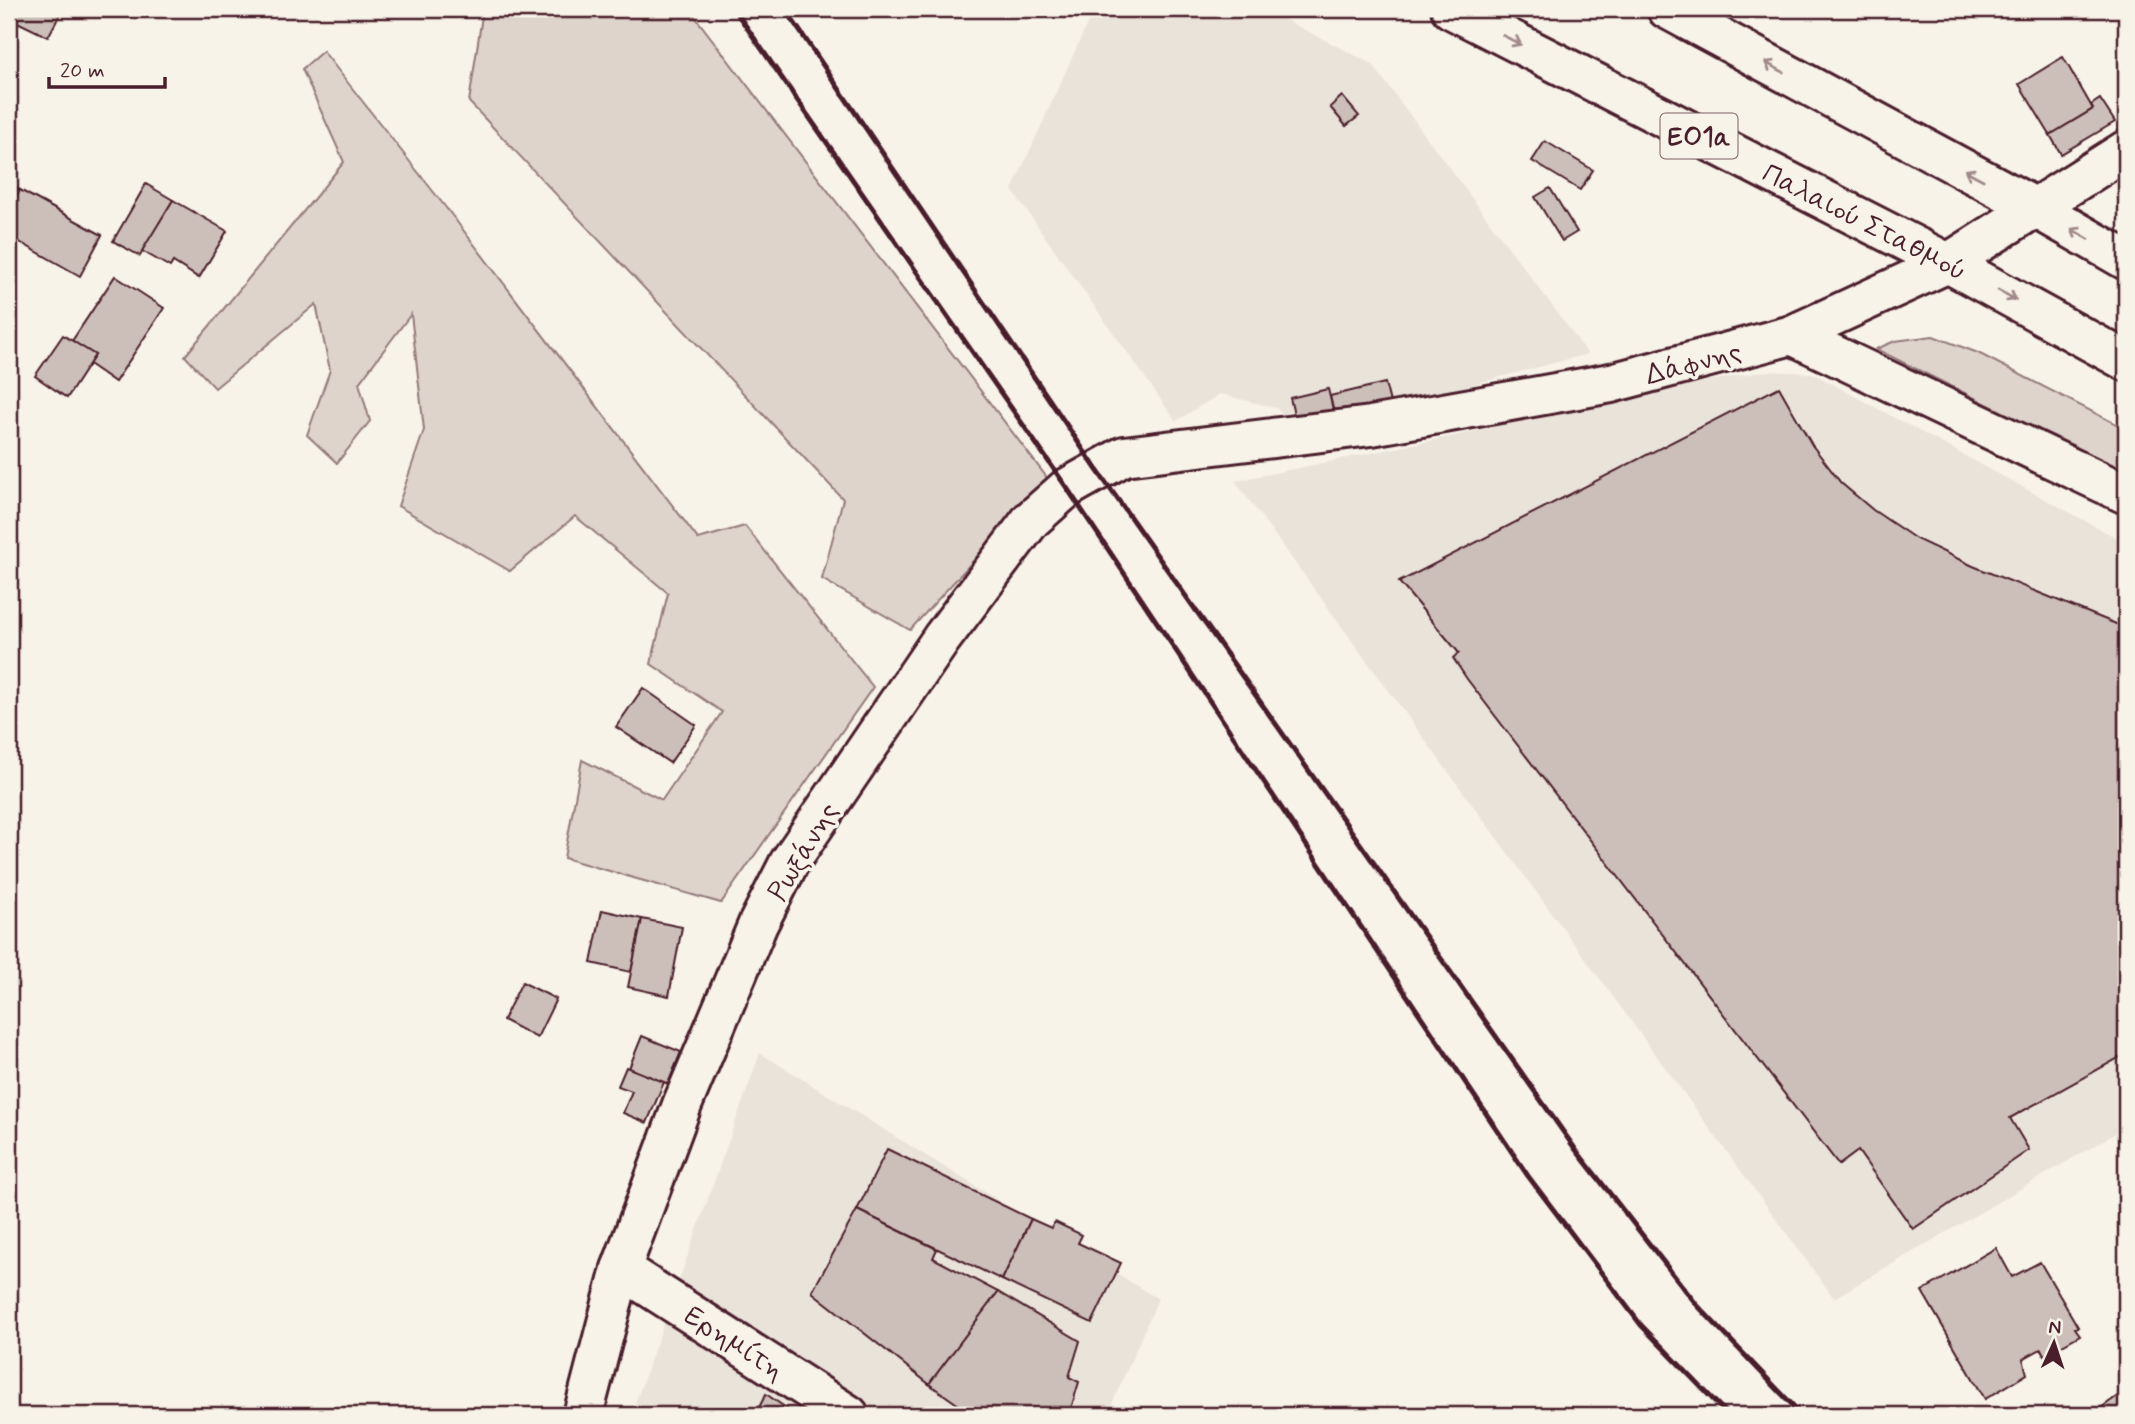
<svg xmlns="http://www.w3.org/2000/svg" width="2135" height="1424" font-family="Mynerve,sans-serif">
<style>
.built{fill:#eae3da}
.green{fill:#ded4cc;stroke:#947a7c;stroke-width:2}
.building{fill:#ccbfb9;stroke:#4a1f2b;stroke-width:2}
.lines{fill:none;stroke-linecap:round;stroke-linejoin:round}
.minor-casing{stroke:#4a1f2b;stroke-width:44}
.highway-casing{stroke:#4a1f2b;stroke-width:44}
.minor{stroke:#f7f3e8;stroke-width:38}
.highway{stroke:#f7f3e8;stroke-width:38}
.rail{stroke:#4a1f2b;stroke-width:5}
.oneway{stroke:#a0898a}
.labels{text-anchor:middle;stroke-width:7;stroke-linejoin:round;paint-order:stroke}
.shield{fill:#f7f3e8;stroke:#7e5f64;stroke-width:2}
.shield-label{font-size:26px;font-weight:bold;fill:#4a1f2b}
.street-label{font-size:28px;fill:#4a1f2b;stroke:#f7f3e8}
</style>
<rect width="100%" height="100%" fill="#f7f3e8"/>
<filter id="ink" filterUnits="userSpaceOnUse"><feTurbulence type="fractalNoise" baseFrequency=".0143" numOctaves="2"/><feDisplacementMap in="SourceGraphic" scale="14" xChannelSelector="R" yChannelSelector="G"/><feConvolveMatrix kernelMatrix="1 2 1 2 8 2 1 2 1" color-interpolation-filters="sRGB"/></filter>
<g filter="url(#ink)">
<g class="built">
<polygon points="1094,9 1264,9 1372,64 1588,354 1436,394 1286,417 1276,408 1220,394 1176,421 1012,190"/>
<polygon points="1767,371 1812,373 2126,543 2126,1127 1834,1298 1235,481 1458,435 1642,392"/>
<polygon points="760,1053 1158,1299 1107,1415 631,1415"/>
</g>
<g class="green">
<polygon points="483,9 689,9 1048,479 910,630 822,579 843,499 469,102"/>
<polygon points="323,51 454,218 698,539 745,526 873,687 721,903 564,858 582,760 662,800 722,712 651,664 668,593 575,516 510,571 398,506 424,430 411,314 359,383 370,421 337,463 307,435 330,370 316,304 215,388 185,356 344,162 302,69"/>
<polygon points="1933,336 1978,353 2126,429 2126,473 1876,349 1895,341"/>
</g>
<g class="building">
<polygon points="14,9 63,9 48,37 9,18"/>
<polygon points="2063,57 2093,109 2050,135 2019,84"/>
<polygon points="1342,96 1359,116 1346,126 1330,107"/>
<polygon points="2100,99 2115,122 2061,154 2050,135 2093,109 2091,105"/>
<polygon points="1545,141 1593,170 1580,190 1532,161"/>
<polygon points="9,184 20,190 9,210"/>
<polygon points="146,184 173,200 140,256 113,241"/>
<polygon points="1550,188 1577,232 1562,241 1535,197"/>
<polygon points="20,190 102,235 80,276 9,236 9,210"/>
<polygon points="173,200 227,231 199,278 173,262 170,267 142,251"/>
<polygon points="115,276 164,308 115,382 89,364 95,355 72,341"/>
<polygon points="63,335 95,355 67,398 35,376"/>
<polygon points="1385,383 1393,414 1337,428 1330,396"/>
<polygon points="1779,387 1812,445 1841,483 1873,510 1916,539 1973,566 2126,628 2126,1054 2010,1118 2029,1150 1913,1229 1858,1151 1839,1165 1467,679 1453,658 1459,653 1399,582"/>
<polygon points="1328,389 1336,422 1298,431 1290,398"/>
<polygon points="643,688 696,725 670,763 616,727"/>
<polygon points="602,910 642,919 631,972 591,963"/>
<polygon points="642,919 682,927 669,996 628,987"/>
<polygon points="522,982 556,999 537,1038 503,1020"/>
<polygon points="642,1036 681,1052 668,1084 629,1068"/>
<polygon points="626,1067 664,1082 647,1123 623,1113 632,1091 618,1086"/>
<polygon points="887,1149 1031,1219 1002,1280 857,1210"/>
<polygon points="857,1210 937,1249 933,1258 998,1292 929,1384 812,1292"/>
<polygon points="1031,1219 1051,1228 1055,1222 1082,1235 1078,1243 1121,1263 1092,1323 1002,1280"/>
<polygon points="1996,1248 2012,1277 2040,1262 2078,1327 2075,1328 2080,1335 2044,1355 2041,1349 2023,1359 2027,1374 1985,1399 1922,1291"/>
<polygon points="998,1292 1080,1341 1069,1377 1079,1382 1069,1415 973,1415 929,1384"/>
<polygon points="2126,1390 2126,1415 2102,1415 2098,1410"/>
<polygon points="766,1394 796,1415 755,1415"/>
</g>
<g class="lines">
<defs>
<g id="minor">
<polyline points="1792,335 2126,494"/>
<polyline points="621,1269 849,1415"/>
<polyline points="583,1415 621,1269 682,1105 758,924 789,863 942,638 1031,520 1067,488 1124,456 1371,426 1611,383 1792,335 1948,263 2126,150"/>
</g>
<g id="highway">
<polyline points="1451,9 1948,263 2126,361"/>
<polyline points="1667,9 2034,207 2126,260"/>
</g>
</defs>
<use href="#minor" class="minor-casing"/>
<use href="#highway" class="highway-casing"/>
<use href="#minor" class="minor"/>
<use href="#highway" class="highway"/>
<g class="rail">
<polyline points="734,9 1067,488 1528,1176 1641,1325 1728,1415"/>
<polyline points="785,9 1097,470 1576,1150 1697,1305 1802,1415"/>
</g>
</g>
<defs><path id="oneway-shaft" d="M-6 0H5M1.5-3L5.5 0L1.5 3" fill="none" stroke-width="1.6" stroke-linecap="round" stroke-linejoin="round" transform="scale(1.75)"/></defs>
<g class="oneway">
<use href="#oneway-shaft" transform="translate(1512 40) rotate(27)"/>
<use href="#oneway-shaft" transform="translate(1774 67) rotate(-152)"/>
<use href="#oneway-shaft" transform="translate(1974 175) rotate(-152)"/>
<use href="#oneway-shaft" transform="translate(2080 234) rotate(-150)"/>
<use href="#oneway-shaft" transform="translate(2007 295) rotate(29)"/>
</g>
</g>
<g class="labels">
<rect class="shield" x="1660.5" y="113.5" width="77" height="45" rx="5"/>
<g class="shield-label">
<text x="1699" y="145">ΕΟ1α</text>
</g>
<g class="street-label">
<text transform="translate(1865 221) rotate(27)" y="10">Παλαιού Σταθμού</text>
<text transform="translate(1693 362) rotate(-15)" y="10">Δάφνης</text>
<text transform="translate(802 851) rotate(-59)" y="10">Ρωξάνης</text>
<text transform="translate(735 1342) rotate(33)" y="10">Ερημίτη</text>
</g>
</g>
<rect width="2135" height="1424" fill="none" stroke="#f7f3e8" stroke-width="35"/>
<rect x="18" y="18" width="2100" height="1389" fill="none" stroke="#4a1f2b" stroke-width="2.5" filter="url(#ink)"/>
<g transform="translate(2054 1343) rotate(3)" stroke="#f7f3e8" stroke-width="5" paint-order="stroke">
<path d="M0-5L12 26L0 18L-12 26Z" fill="#4a1f2b"/>
<text y="-10" font-size="19" font-weight="bold" text-anchor="middle" fill="#4a1f2b">N</text>
</g>
<path d="M49 77v10h116v-10" fill="none" stroke="#4a1f2b" stroke-width="3.5"/>
<text x="60" y="77" font-size="21" fill="#4a1f2b" stroke="#f7f3e8" stroke-width="5" paint-order="stroke">20 m</text>
</svg>
